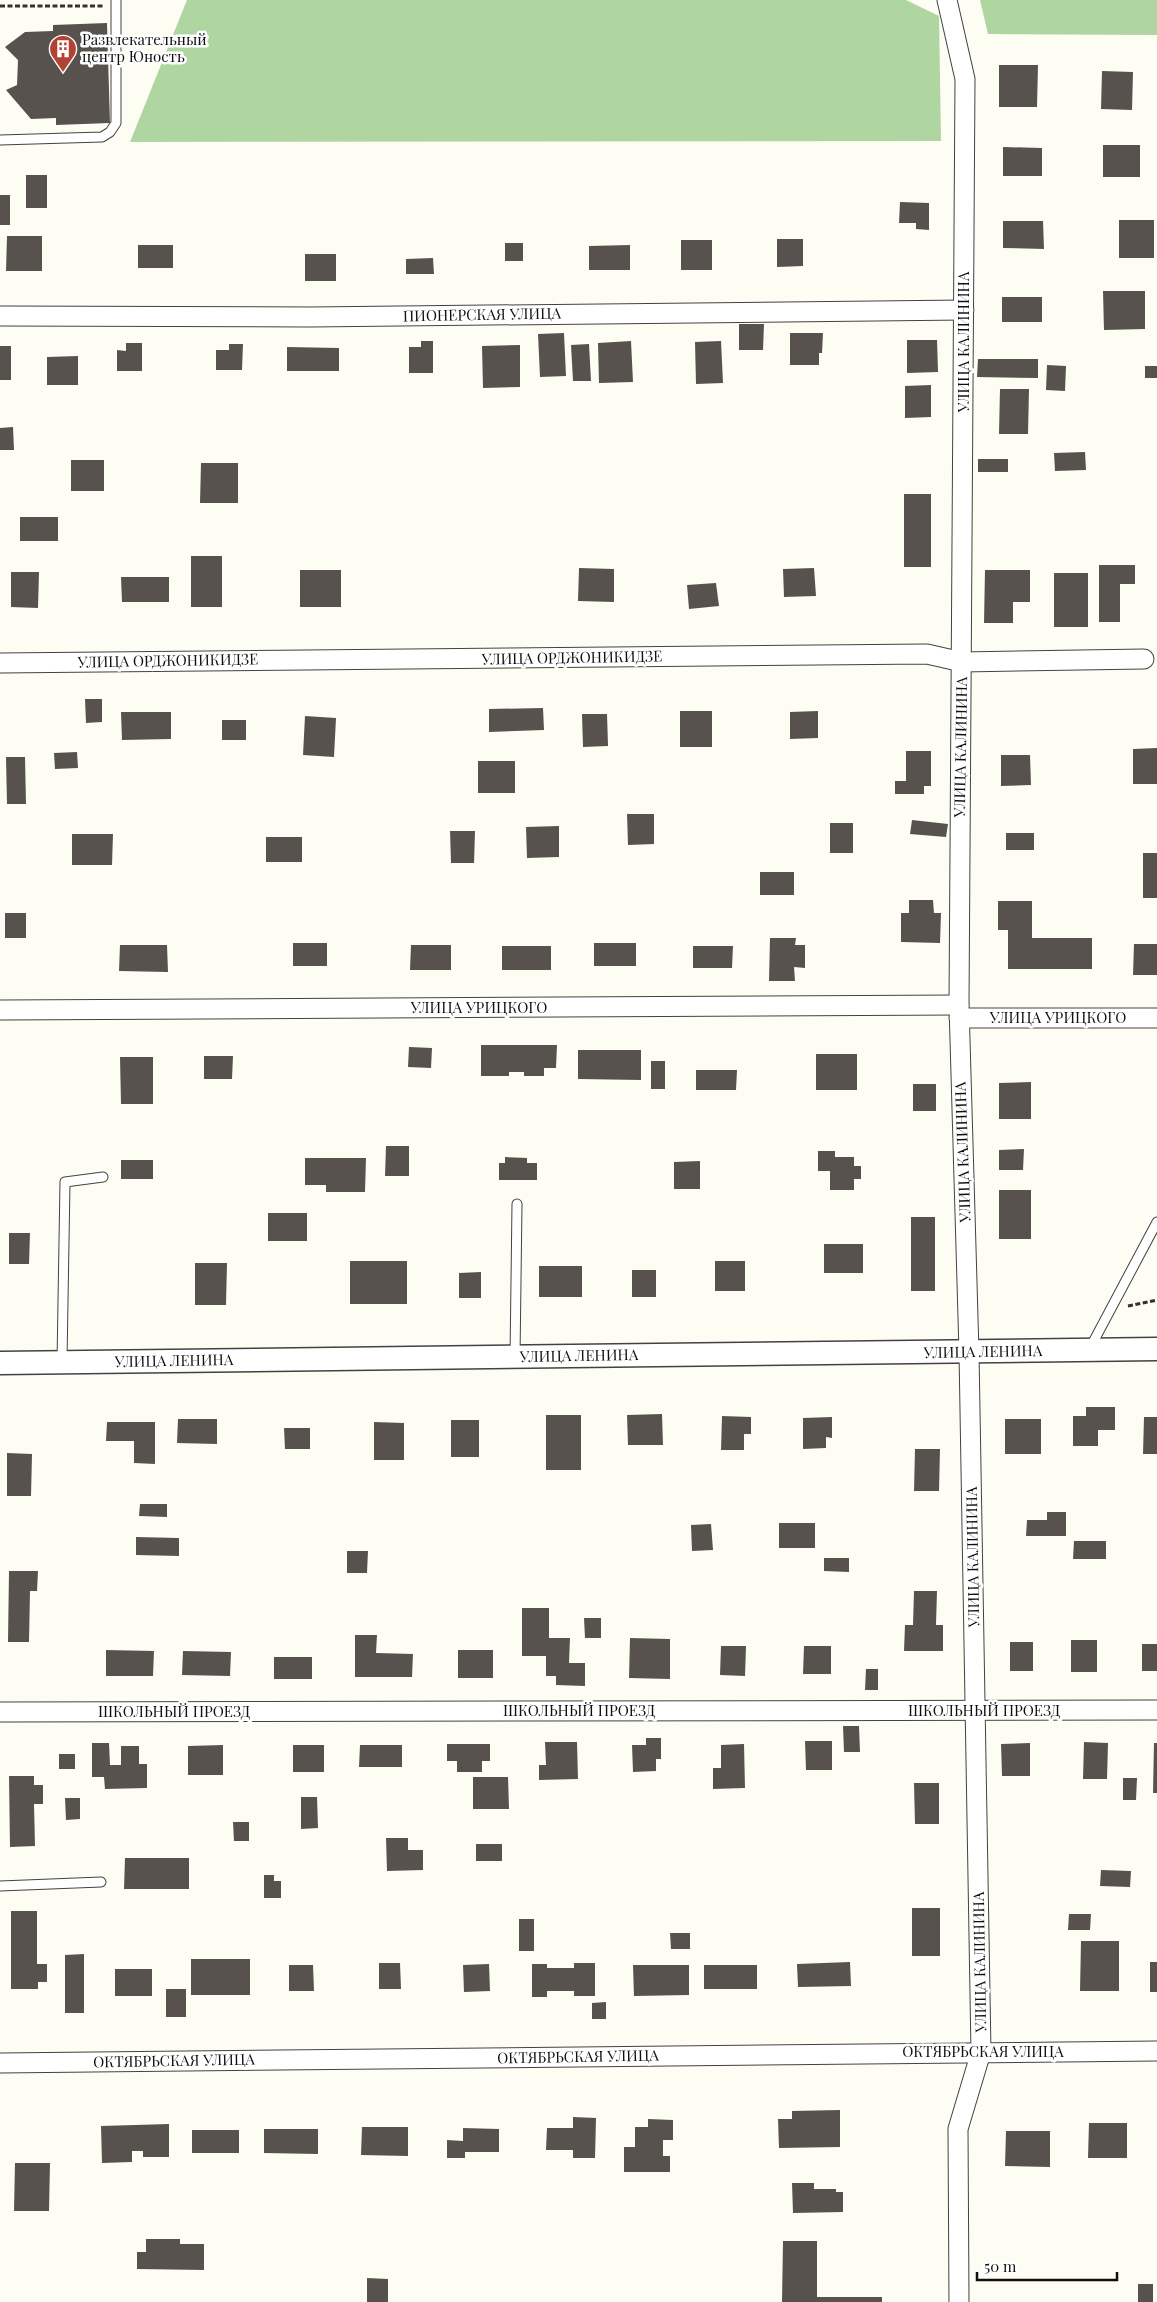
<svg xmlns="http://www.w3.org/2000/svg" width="1157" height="2302" font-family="'Playfair Display',serif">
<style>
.forest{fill:#afd5a0}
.building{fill:#57524d}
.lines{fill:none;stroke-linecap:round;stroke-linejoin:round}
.service-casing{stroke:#424242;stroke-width:11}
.minor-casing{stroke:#424242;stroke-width:21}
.tertiary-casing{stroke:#424242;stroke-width:25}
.path{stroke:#313131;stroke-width:3;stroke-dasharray:5 2.5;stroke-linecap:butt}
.service{stroke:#fff;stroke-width:9}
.minor{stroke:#fff;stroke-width:19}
.tertiary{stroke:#fff;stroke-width:22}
.labels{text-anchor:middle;stroke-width:5;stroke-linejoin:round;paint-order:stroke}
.poi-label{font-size:15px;fill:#0f0f0f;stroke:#fff;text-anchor:start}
.street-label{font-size:15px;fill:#0f0f0f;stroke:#fff}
</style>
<rect width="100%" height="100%" fill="#fefdf3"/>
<g class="forest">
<polygon points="187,0 906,0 939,16 941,141 130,142"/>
<polygon points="980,0 1157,0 1157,35 988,34"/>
</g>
<g class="building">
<polygon points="107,23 110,123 56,125 56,118 31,119 6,90 17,85 18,60 5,47 25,32 53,31 53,25"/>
<polygon points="999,65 1038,65 1037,107 999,107"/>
<polygon points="1102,71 1133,72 1132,110 1101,109"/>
<rect x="1103" y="145" width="37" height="32"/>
<polygon points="1003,147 1042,148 1042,176 1003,176"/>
<rect x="26" y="175" width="21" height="33"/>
<rect x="0" y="195" width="10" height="30"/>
<polygon points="900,202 929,203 929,230 916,229 916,223 899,223"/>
<rect x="1119" y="220" width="35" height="38"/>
<polygon points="1003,221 1043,221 1044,249 1003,248"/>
<polygon points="7,236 42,236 42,271 6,271"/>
<polygon points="777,239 803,239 803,266 777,267"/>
<rect x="681" y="240" width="31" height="30"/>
<rect x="505" y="243" width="18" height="18"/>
<rect x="138" y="245" width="35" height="23"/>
<polygon points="630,245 630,270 589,270 589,246"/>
<rect x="305" y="254" width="31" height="27"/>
<polygon points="433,258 434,274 406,274 406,259"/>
<polygon points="1103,291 1145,291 1145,329 1104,330"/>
<rect x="1002" y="297" width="40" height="25"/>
<polygon points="739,324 764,324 763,350 739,350"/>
<polygon points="564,333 566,376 540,377 538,334"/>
<polygon points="790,333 823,333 822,353 819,353 819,365 790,365"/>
<polygon points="907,340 937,340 938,372 907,373"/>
<polygon points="421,341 433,341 433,373 409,373 409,347 421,347"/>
<polygon points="631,341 633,382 599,383 598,343"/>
<polygon points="721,341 723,383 696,384 695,342"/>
<polygon points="126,343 142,343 142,371 117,371 117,350 126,351"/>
<polygon points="229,344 243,344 242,370 216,370 216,350 229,350"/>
<polygon points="589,344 591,381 573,381 571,345"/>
<polygon points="520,345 520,387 483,388 482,346"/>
<rect x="0" y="346" width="11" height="34"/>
<polygon points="287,347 339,348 339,371 287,371"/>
<polygon points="78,356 78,385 47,385 47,357"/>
<polygon points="978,359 1038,359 1038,378 977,377"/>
<polygon points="1047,365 1066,366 1065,391 1046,390"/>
<rect x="1145" y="366" width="12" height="12"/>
<polygon points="931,385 931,417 905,418 905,386"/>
<polygon points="1000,389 1029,389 1028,434 999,434"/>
<polygon points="13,427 14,450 0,450 0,428"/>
<polygon points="1085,452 1086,470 1055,471 1054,453"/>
<rect x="978" y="459" width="30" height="13"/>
<rect x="71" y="460" width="33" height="31"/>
<polygon points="201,463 238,463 238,503 200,503"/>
<rect x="904" y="494" width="27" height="73"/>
<rect x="20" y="517" width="38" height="24"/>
<rect x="191" y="556" width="31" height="51"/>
<polygon points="1099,565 1135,565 1135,584 1120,584 1120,622 1099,622"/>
<polygon points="579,568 614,569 614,602 578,601"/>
<polygon points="814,568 816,596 784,597 783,569"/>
<rect x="300" y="570" width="41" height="37"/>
<polygon points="985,570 1030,570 1030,602 1013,602 1013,623 984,623"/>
<polygon points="11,572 39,572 38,608 11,607"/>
<rect x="1054" y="573" width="34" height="54"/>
<polygon points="121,577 169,577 169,602 122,602"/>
<polygon points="716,583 719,606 689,609 687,585"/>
<polygon points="85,699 102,699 102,722 86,723"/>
<polygon points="543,708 544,730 489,732 489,709"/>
<rect x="680" y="711" width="32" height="36"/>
<polygon points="818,711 818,738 790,739 790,712"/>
<polygon points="121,712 171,712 171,739 122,740"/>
<polygon points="582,714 607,714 608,746 583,747"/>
<polygon points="305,716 336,718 334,757 303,755"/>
<rect x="222" y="720" width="24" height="20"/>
<polygon points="1157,748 1157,784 1133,784 1133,749"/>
<polygon points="906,751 931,751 931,786 924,786 924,794 895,794 895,781 906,781"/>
<polygon points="77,752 78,768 55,769 54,753"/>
<polygon points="1001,755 1030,755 1031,785 1001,786"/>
<polygon points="6,757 25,757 26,804 7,804"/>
<rect x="478" y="761" width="37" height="32"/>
<polygon points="627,814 654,814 654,844 628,845"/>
<polygon points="912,820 948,824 946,837 910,834"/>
<rect x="830" y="823" width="23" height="30"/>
<polygon points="559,826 559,857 527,858 526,827"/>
<polygon points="450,831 475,831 474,863 451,863"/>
<rect x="1006" y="833" width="28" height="17"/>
<polygon points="72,834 113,834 112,865 72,865"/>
<rect x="266" y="837" width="36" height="25"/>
<rect x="1143" y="853" width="14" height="45"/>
<rect x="760" y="872" width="34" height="23"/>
<polygon points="909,900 933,900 934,913 941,913 940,943 901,942 901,913 909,913"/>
<polygon points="998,901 1032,901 1032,938 1092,938 1092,969 1008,969 1008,930 998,930"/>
<rect x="5" y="913" width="21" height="25"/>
<polygon points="770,938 796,938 795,945 805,945 805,968 794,967 795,981 769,981"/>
<rect x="293" y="943" width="34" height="23"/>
<rect x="594" y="943" width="42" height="23"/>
<polygon points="1134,944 1157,944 1157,975 1133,975"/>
<polygon points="120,945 167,945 168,972 119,971"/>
<polygon points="411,945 451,945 451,970 410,970"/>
<rect x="502" y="946" width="49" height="24"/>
<polygon points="693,946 733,946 732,968 693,968"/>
<polygon points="481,1045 557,1045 556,1068 544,1068 544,1076 524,1076 524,1072 509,1072 509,1076 481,1076"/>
<polygon points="409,1047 432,1048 431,1068 408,1067"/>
<polygon points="578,1050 641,1050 641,1080 578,1079"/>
<rect x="816" y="1054" width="41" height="36"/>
<polygon points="204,1056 233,1056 232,1079 204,1079"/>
<polygon points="120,1057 153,1057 153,1104 121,1104"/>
<rect x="651" y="1061" width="14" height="28"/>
<polygon points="696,1070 737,1070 736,1090 696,1090"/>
<polygon points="1031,1082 1031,1119 999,1119 999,1083"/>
<rect x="913" y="1084" width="23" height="27"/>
<polygon points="386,1146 409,1146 409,1176 385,1176"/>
<polygon points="1024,1149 1023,1170 999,1170 999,1150"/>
<polygon points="818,1151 835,1151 835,1157 854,1157 854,1166 861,1166 861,1179 854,1179 854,1190 830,1190 830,1171 818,1171"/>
<polygon points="505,1157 527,1158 527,1163 537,1163 537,1180 499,1180 499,1163 505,1163"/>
<polygon points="305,1158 366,1158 365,1192 326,1192 326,1185 305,1185"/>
<rect x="121" y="1160" width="32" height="19"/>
<polygon points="700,1161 700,1189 674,1189 674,1162"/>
<rect x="999" y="1190" width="32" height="49"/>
<rect x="268" y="1213" width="39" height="28"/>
<rect x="911" y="1217" width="24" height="74"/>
<polygon points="9,1233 30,1233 29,1264 9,1264"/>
<rect x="824" y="1244" width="39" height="29"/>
<rect x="350" y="1261" width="57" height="43"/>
<rect x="715" y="1261" width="30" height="30"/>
<polygon points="195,1263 227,1263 226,1305 195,1305"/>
<rect x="539" y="1266" width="43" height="31"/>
<rect x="632" y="1270" width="24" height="27"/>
<polygon points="481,1272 481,1298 459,1298 459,1273"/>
<polygon points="1086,1407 1115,1407 1115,1430 1098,1430 1098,1446 1073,1446 1073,1416 1086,1416"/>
<polygon points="662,1414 663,1445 628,1445 627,1415"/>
<rect x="546" y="1415" width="35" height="55"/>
<polygon points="722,1416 751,1417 751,1434 744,1434 744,1450 721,1450"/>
<polygon points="832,1417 832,1438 826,1437 826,1448 803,1449 803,1418"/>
<polygon points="1144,1417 1157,1417 1157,1454 1143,1454"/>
<polygon points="178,1419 217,1419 217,1444 177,1443"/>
<rect x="1005" y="1419" width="36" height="35"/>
<rect x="451" y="1420" width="28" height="37"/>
<polygon points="107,1422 155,1422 155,1464 134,1463 134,1441 106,1441"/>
<polygon points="374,1422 404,1423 404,1460 374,1460"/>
<polygon points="284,1428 310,1428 310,1449 285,1449"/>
<polygon points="915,1449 940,1449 939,1491 914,1491"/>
<polygon points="7,1453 32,1454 31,1496 7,1496"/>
<polygon points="140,1504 167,1504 167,1517 139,1516"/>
<polygon points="1047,1512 1066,1512 1066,1536 1026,1536 1027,1520 1047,1520"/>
<rect x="779" y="1523" width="36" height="25"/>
<polygon points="711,1524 713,1550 692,1551 691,1525"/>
<polygon points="136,1537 179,1538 179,1556 136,1555"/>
<polygon points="1074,1541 1106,1541 1106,1559 1073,1559"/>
<polygon points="347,1551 368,1551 367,1573 347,1573"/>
<polygon points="824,1558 849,1558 849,1572 824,1571"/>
<polygon points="9,1571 38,1571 37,1591 30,1591 29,1642 8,1642"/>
<polygon points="914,1591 937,1591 936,1625 943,1625 943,1651 904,1651 905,1625 913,1625"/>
<polygon points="522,1608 549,1608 549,1638 570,1638 569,1663 585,1663 585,1686 556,1685 556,1676 546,1676 546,1656 522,1656"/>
<polygon points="584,1618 601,1618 601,1638 585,1638"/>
<polygon points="355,1635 377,1635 376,1653 413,1654 412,1677 355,1677"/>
<polygon points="630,1638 670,1639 670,1679 629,1678"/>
<rect x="1071" y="1640" width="26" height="32"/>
<rect x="1010" y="1642" width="23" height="29"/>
<rect x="1142" y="1644" width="15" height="27"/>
<polygon points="721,1646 746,1646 745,1676 720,1675"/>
<polygon points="804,1646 831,1646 831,1674 803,1674"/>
<polygon points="106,1650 154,1651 153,1676 106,1676"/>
<rect x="458" y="1650" width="35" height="28"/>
<polygon points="183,1651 231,1652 230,1676 182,1675"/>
<rect x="274" y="1657" width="38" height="22"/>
<polygon points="866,1669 878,1669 878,1690 865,1690"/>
<polygon points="843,1726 859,1726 860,1752 844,1752"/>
<polygon points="646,1738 661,1738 661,1759 656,1759 656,1771 633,1772 632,1745 646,1745"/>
<polygon points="805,1741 832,1741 832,1770 806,1770"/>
<polygon points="545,1742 577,1742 578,1779 539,1780 539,1765 546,1765"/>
<polygon points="1084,1742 1108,1743 1107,1779 1083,1779"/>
<polygon points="92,1743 109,1743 110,1765 121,1765 121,1746 139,1746 139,1764 147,1764 147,1788 105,1789 104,1777 92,1777"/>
<polygon points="1030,1743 1030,1776 1002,1776 1001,1744"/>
<polygon points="1154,1743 1157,1743 1157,1793 1153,1793"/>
<polygon points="447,1744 490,1744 490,1761 482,1761 482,1772 457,1772 457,1761 447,1761"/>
<polygon points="744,1744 745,1788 713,1789 713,1768 721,1768 721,1745"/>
<polygon points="223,1745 223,1775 188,1775 188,1746"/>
<rect x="293" y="1745" width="31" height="27"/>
<polygon points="360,1745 402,1745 402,1767 359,1767"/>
<rect x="59" y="1754" width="16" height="15"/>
<polygon points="9,1776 34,1776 34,1785 43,1785 43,1804 34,1804 35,1846 10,1847"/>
<polygon points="473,1777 508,1777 509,1809 473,1809"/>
<polygon points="1123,1778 1137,1778 1136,1800 1123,1800"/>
<polygon points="914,1783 939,1783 939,1824 915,1824"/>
<polygon points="301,1797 317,1797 318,1828 301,1829"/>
<polygon points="65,1798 80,1798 80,1819 66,1820"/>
<polygon points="233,1822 249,1822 249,1841 234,1841"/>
<polygon points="386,1838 408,1838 408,1850 423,1850 423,1870 387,1871"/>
<rect x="476" y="1844" width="26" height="17"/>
<polygon points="125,1858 189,1858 189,1889 124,1889"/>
<polygon points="1101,1870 1131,1871 1130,1887 1100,1886"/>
<polygon points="264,1875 274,1875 274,1881 281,1881 281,1898 264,1898"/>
<rect x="912" y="1908" width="28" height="48"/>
<polygon points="11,1911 37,1911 37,1964 47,1964 47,1982 38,1982 38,1989 11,1989"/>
<polygon points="1069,1914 1091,1914 1090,1930 1068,1930"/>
<rect x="519" y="1919" width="15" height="32"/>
<polygon points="670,1933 690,1933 690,1949 671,1949"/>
<polygon points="1081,1941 1119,1941 1119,1991 1080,1991"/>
<polygon points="84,1954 84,2013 65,2013 65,1955"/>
<rect x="191" y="1959" width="59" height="36"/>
<polygon points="850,1962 851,1986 798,1987 797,1964"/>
<rect x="1150" y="1962" width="7" height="30"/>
<polygon points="379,1963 400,1963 401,1989 379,1989"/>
<polygon points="574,1963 595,1963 595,1996 574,1996 574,1991 547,1991 547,1997 532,1997 532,1964 547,1964 547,1968 574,1968"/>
<polygon points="489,1964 490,1991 464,1992 463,1965"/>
<polygon points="289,1965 313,1965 314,1991 289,1991"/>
<polygon points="633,1965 689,1965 689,1995 634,1996"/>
<rect x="704" y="1965" width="53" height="24"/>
<rect x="115" y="1969" width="37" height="27"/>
<rect x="166" y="1989" width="20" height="28"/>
<polygon points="606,2002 606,2019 592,2019 592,2003"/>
<polygon points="840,2110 840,2147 779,2148 778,2119 792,2119 792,2111"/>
<polygon points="573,2117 596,2118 595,2158 573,2158 573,2150 546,2150 547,2128 573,2128"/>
<polygon points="648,2119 673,2120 673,2140 663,2140 663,2156 670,2156 670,2172 624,2172 624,2147 635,2147 635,2127 648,2127"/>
<polygon points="1089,2123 1127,2123 1127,2158 1088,2158"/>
<polygon points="169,2124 169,2157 143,2157 143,2151 132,2151 132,2162 102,2163 101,2126"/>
<polygon points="362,2127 408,2127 408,2156 361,2155"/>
<polygon points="463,2128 499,2129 499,2152 465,2152 465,2158 447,2158 447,2140 463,2141"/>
<polygon points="264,2129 318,2129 318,2154 264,2153"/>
<rect x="192" y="2130" width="47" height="23"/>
<polygon points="1006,2131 1050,2131 1050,2167 1005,2166"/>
<polygon points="15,2163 50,2163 49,2211 14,2211"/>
<polygon points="792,2183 814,2183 814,2189 836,2189 836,2192 843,2192 843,2212 793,2213"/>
<polygon points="146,2239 180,2239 180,2244 204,2244 204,2270 137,2269 137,2252 146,2252"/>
<polygon points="783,2241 817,2241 817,2297 882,2297 882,2302 782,2302"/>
<polygon points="367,2278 388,2279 388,2302 367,2302"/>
<rect x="1138" y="2284" width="15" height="18"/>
</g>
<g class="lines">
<defs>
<g id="service">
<polyline points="0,140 102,137 110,132 116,123 116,0"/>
<polyline points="1090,1348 1157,1222"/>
<polyline points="515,1357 517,1204"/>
<polyline points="62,1362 65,1182 103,1177"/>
<polyline points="0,1886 101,1882"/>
</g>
<g id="minor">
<polyline points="947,0 965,79 959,1005 969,1352 981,2052 958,2129 959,2302"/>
<polyline points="0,316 311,317 964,310"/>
<polyline points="0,663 927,654 962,662 1144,659"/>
<polyline points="0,1010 959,1005"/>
<polyline points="959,1018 1157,1018"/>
<polyline points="0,1712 1157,1710"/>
<polyline points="0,2063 1157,2051"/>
</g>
<polyline id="tertiary" points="0,1363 1157,1349"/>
</defs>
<use href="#service" class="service-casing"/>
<use href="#minor" class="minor-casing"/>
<use href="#tertiary" class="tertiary-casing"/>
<g class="path">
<polyline points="0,6 103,6"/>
<polyline points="1128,1306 1157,1300"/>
</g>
<use href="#service" class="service"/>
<use href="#minor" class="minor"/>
<use href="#tertiary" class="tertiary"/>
</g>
<defs>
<symbol id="building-pin" viewBox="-11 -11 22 30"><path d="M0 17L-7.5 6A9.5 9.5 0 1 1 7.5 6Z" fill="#b24334" stroke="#fff"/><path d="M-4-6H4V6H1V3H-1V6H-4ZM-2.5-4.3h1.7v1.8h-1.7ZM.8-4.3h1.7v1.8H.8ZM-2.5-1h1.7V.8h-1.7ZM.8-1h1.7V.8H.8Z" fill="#fff"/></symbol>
</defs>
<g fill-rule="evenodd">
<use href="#building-pin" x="47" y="33" width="32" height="43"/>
</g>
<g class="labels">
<g class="poi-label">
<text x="82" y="45">Развлекательный<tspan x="82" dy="17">центр Юность</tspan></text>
</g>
<g class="street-label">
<text transform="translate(482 315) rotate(-1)" y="5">ПИОНЕРСКАЯ УЛИЦА</text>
<text transform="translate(964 342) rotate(-90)" y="5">УЛИЦА КАЛИНИНА</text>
<text transform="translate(572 658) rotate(-1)" y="5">УЛИЦА ОРДЖОНИКИДЗЕ</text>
<text transform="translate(168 661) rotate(-1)" y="5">УЛИЦА ОРДЖОНИКИДЗЕ</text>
<text transform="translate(961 747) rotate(-89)" y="5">УЛИЦА КАЛИНИНА</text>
<text x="479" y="1013">УЛИЦА УРИЦКОГО</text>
<text x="1058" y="1023">УЛИЦА УРИЦКОГО</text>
<text transform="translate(963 1152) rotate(-92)" y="5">УЛИЦА КАЛИНИНА</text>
<text transform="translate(983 1352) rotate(-1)" y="5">УЛИЦА ЛЕНИНА</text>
<text transform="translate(579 1356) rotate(-1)" y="5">УЛИЦА ЛЕНИНА</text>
<text transform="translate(174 1361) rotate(-1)" y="5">УЛИЦА ЛЕНИНА</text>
<text transform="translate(973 1557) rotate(-91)" y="5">УЛИЦА КАЛИНИНА</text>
<text x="579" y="1716">ШКОЛЬНЫЙ ПРОЕЗД</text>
<text x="984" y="1716">ШКОЛЬНЫЙ ПРОЕЗД</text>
<text x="174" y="1717">ШКОЛЬНЫЙ ПРОЕЗД</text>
<text transform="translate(980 1962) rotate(-91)" y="5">УЛИЦА КАЛИНИНА</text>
<text x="983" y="2057">ОКТЯБРЬСКАЯ УЛИЦА</text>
<text transform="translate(578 2057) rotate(-1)" y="5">ОКТЯБРЬСКАЯ УЛИЦА</text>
<text transform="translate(174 2061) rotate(-1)" y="5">ОКТЯБРЬСКАЯ УЛИЦА</text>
</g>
</g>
<path d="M977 2272v8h140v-8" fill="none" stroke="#0f0f0f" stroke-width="2.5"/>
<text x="984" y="2272" font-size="15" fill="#0f0f0f" stroke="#ffffff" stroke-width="4" paint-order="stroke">50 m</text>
</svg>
